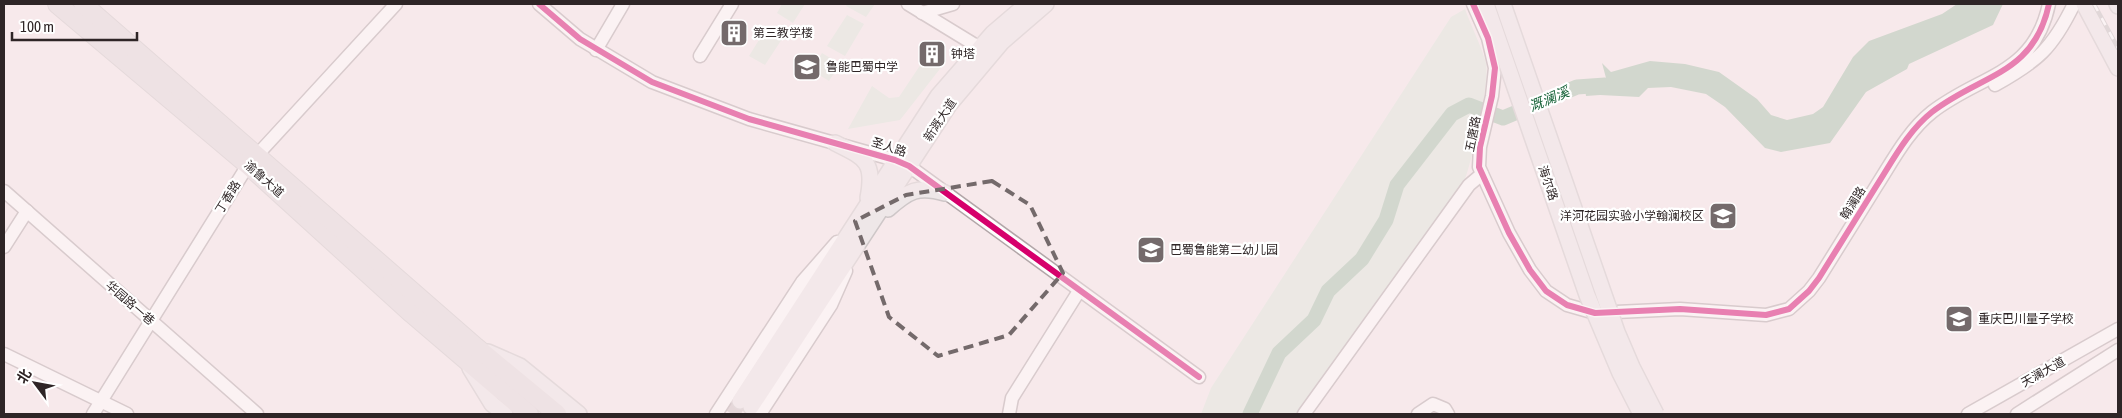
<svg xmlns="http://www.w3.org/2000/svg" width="2122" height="418" font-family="'Asap Condensed','Noto Sans SC',sans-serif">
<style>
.green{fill:#dde7dc}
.water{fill:#a5c2ab}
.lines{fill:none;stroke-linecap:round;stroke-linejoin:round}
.river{stroke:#a5c2ab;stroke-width:15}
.major-tunnel{stroke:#cfc2c4;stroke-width:15;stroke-dasharray:15 8;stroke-linecap:butt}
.minor-casing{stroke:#b2a6a8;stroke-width:15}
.major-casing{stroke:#cec7c8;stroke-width:18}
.highway-casing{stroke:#cec7c8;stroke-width:20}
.minor{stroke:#fefcfc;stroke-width:12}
.major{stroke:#eee7e8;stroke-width:15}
.highway{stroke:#e3d9db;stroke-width:18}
.rail-casing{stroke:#c6c2c2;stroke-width:4.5}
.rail{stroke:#fff;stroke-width:2.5;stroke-dasharray:8;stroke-linecap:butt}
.major-bridge-casing{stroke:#cec7c8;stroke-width:18;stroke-linecap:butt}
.major-bridge{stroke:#eee7e8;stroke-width:15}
.cycleway-casing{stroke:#fff;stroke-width:9}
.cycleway{stroke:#d6006c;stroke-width:6}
.marked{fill:none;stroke:#746a6b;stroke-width:4;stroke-dasharray:10 6;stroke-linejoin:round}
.labels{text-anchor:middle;stroke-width:4.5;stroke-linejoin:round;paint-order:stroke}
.poi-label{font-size:12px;fill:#2e2526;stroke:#fff;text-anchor:start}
.street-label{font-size:12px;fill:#2e2526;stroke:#fff}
.water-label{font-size:14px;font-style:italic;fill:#156237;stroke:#fff}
</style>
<rect width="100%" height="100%" fill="#f7e9eb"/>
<g class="green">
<polygon points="782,4 805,4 793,23 777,13"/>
<polygon points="847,4 875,4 866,17 846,6"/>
<path d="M 1465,9 C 1471,26 1481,45 1486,63 C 1490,82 1472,162 1464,182 L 1298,414 L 1201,414 L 1211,388 L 1451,17 Z"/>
<polygon points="847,15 864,24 845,56 827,46"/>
<polygon points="765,30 782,39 765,65 749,56"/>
<polygon points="822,53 840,64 829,81 811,70"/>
<polygon points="927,55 943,65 900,120 848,129 872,86 889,98 899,97"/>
</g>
<polygon class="water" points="1957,4 2003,4 1993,25 1909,64 1907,69 1866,92 1830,143 1781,152 1765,148 1725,107 1706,94 1671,87 1648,88 1639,97 1600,95 1586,96 1584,81 1606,78 1602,63 1611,72 1650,61 1685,64 1719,72 1757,99 1771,115 1787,120 1813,114 1823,107 1853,57 1869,41 1942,14"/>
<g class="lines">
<polyline class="river" points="1250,414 1279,353 1314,320 1328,291 1362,259 1386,220 1397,185 1452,114 1469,105 1503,118 1577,87 1605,85"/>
<polyline class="major-tunnel" points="732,414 740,401"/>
<defs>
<g id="minor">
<polyline points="539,4 580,39 652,82 749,119 895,160 909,166 1199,377"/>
<polyline points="908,4 980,48"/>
<path d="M 1473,4 L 1488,38 L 1495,68 L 1492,96 L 1480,147 L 1479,167 L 1509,233 L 1530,270 L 1546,291 L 1567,305 L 1595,313 L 1680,309 L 1766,315 L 1789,309 L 1809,291 L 1819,278 C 1838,247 1858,216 1877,185 C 1893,160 1908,131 1932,112 C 1981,74 2034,75 2049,4"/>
<polyline points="922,13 953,4"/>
<polyline points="596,50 623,4"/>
<polyline points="700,56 732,4"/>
<path d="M 1995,85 C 2038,61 2052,49 2074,4"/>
<polyline points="4,191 257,414"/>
<polyline points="4,247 27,211"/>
<polyline points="4,354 127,414"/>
<polyline points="93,414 248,165 396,4"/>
<polyline points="716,414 802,282 837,242"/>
<polyline points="760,414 831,305 846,271"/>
<polyline points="1009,414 1012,398 1079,291"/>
<polyline points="1304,414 1469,185 1482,174"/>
<polyline points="1418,414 1433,404 1445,409 1448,414"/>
<polyline points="1968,414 2118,329"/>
<polyline points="2017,414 2118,350"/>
</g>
<g id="major">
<polyline points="2084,4 2118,68"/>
<polyline points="2117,4 2118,6"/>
<path d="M 835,143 C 865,158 875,161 868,198"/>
<path d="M 888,209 C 908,191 918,185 945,193"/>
<polyline points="488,352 520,366 579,414"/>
<polyline points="470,368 492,404 505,414"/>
<polyline points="740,401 938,96 993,33 1027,4"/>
<polyline points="751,407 949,105 1002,42 1046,4"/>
</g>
<g id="highway">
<polyline points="57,4 248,165 412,314 529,414"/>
<polyline points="83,4 476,347 557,414"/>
</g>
</defs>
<use href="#minor" class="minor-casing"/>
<use href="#major" class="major-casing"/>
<use href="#highway" class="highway-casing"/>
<use href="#minor" class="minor"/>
<use href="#major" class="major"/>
<use href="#highway" class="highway"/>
<defs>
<polyline id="rail" points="2094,4 2118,48"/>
</defs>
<use href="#rail" class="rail-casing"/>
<use href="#rail" class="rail"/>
<defs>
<g id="major-bridge">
<polyline points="1486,4 1587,295 1620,373 1641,414"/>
<polyline points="1503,4 1617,332 1632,367 1656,414"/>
</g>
</defs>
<use href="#major-bridge" class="major-bridge-casing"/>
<use href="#major-bridge" class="major-bridge"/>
<defs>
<g id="cycleway">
<polyline points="539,4 580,39 652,82 749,119 895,160 909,166 1199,377"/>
<path d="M 1473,4 L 1488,38 L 1495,68 L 1492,96 L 1480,147 L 1479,167 L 1509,233 L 1530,270 L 1546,291 L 1567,305 L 1595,313 L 1680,309 L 1766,315 L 1789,309 L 1809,291 L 1819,278 C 1838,247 1858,216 1877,185 C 1893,160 1908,131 1932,112 C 1981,74 2034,75 2049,4"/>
</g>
</defs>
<use href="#cycleway" class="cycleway-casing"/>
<use href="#cycleway" class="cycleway"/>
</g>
<path d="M0 0H2122V418H0ZM 992,181 L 1030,205 L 1063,273 L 1009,335 L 938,356 L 889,317 L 855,221 L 906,195 Z" fill="#f7e9eb" fill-opacity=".55" fill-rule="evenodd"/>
<path class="marked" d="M 992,181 L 1030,205 L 1063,273 L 1009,335 L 938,356 L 889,317 L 855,221 L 906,195 Z"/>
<defs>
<symbol id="building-square" viewBox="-11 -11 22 22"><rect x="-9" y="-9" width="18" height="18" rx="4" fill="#746a6b" stroke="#fff"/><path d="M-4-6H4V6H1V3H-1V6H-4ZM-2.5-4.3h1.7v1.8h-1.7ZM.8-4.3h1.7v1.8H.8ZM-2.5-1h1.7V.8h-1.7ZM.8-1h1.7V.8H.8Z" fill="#fff"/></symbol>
<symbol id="school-square" viewBox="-11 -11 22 22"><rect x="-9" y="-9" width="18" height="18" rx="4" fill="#746a6b" stroke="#fff"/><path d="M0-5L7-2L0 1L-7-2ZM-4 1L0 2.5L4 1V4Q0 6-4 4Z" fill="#fff"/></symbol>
</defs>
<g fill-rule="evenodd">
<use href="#building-square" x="718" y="17" width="32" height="32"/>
<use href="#building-square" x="916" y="38" width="32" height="32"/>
<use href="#school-square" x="791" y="51" width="32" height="32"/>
<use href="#school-square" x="1707" y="200" width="32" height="32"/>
<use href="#school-square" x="1135" y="234" width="32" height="32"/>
<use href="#school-square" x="1943" y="303" width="32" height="32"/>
</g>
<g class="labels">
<g class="poi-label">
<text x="753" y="37">第三教学楼</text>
<text x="951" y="58">钟塔</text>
<text x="826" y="71">鲁能巴蜀中学</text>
<text x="1704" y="220" text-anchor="end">洋河花园实验小学翰澜校区</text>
<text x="1170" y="254">巴蜀鲁能第二幼儿园</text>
<text x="1978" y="323">重庆巴川量子学校</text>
</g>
<g class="street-label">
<text transform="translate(940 120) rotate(-56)" y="4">新溉大道</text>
<text transform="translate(1473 134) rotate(-79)" y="4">五唐路</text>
<text transform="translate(889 147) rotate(18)" y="4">圣人路</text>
<text transform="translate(264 179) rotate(42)" y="4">渝鲁大道</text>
<text transform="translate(1548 183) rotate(71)" y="4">海尔路</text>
<text transform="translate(228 197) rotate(-58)" y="4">丁香路</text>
<text transform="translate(1853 203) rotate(-58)" y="4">翰澜路</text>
<text transform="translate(130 303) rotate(41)" y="4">华园路一巷</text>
<text transform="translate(2043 372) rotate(-29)" y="4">天澜大道</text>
</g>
<g class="water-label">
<text transform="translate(1549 99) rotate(-23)" y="5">溉澜溪</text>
</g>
</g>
<rect width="2122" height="418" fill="none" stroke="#2e2526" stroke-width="10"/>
<g transform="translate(35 383) rotate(302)" stroke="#ffffff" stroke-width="4" paint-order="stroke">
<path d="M0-4L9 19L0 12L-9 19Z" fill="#2e2526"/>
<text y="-8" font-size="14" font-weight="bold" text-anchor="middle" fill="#2e2526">北</text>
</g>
<path d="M12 32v8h125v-8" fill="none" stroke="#2e2526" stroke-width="2.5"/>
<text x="20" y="32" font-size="15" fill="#2e2526" stroke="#ffffff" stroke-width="4" paint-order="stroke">100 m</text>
</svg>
